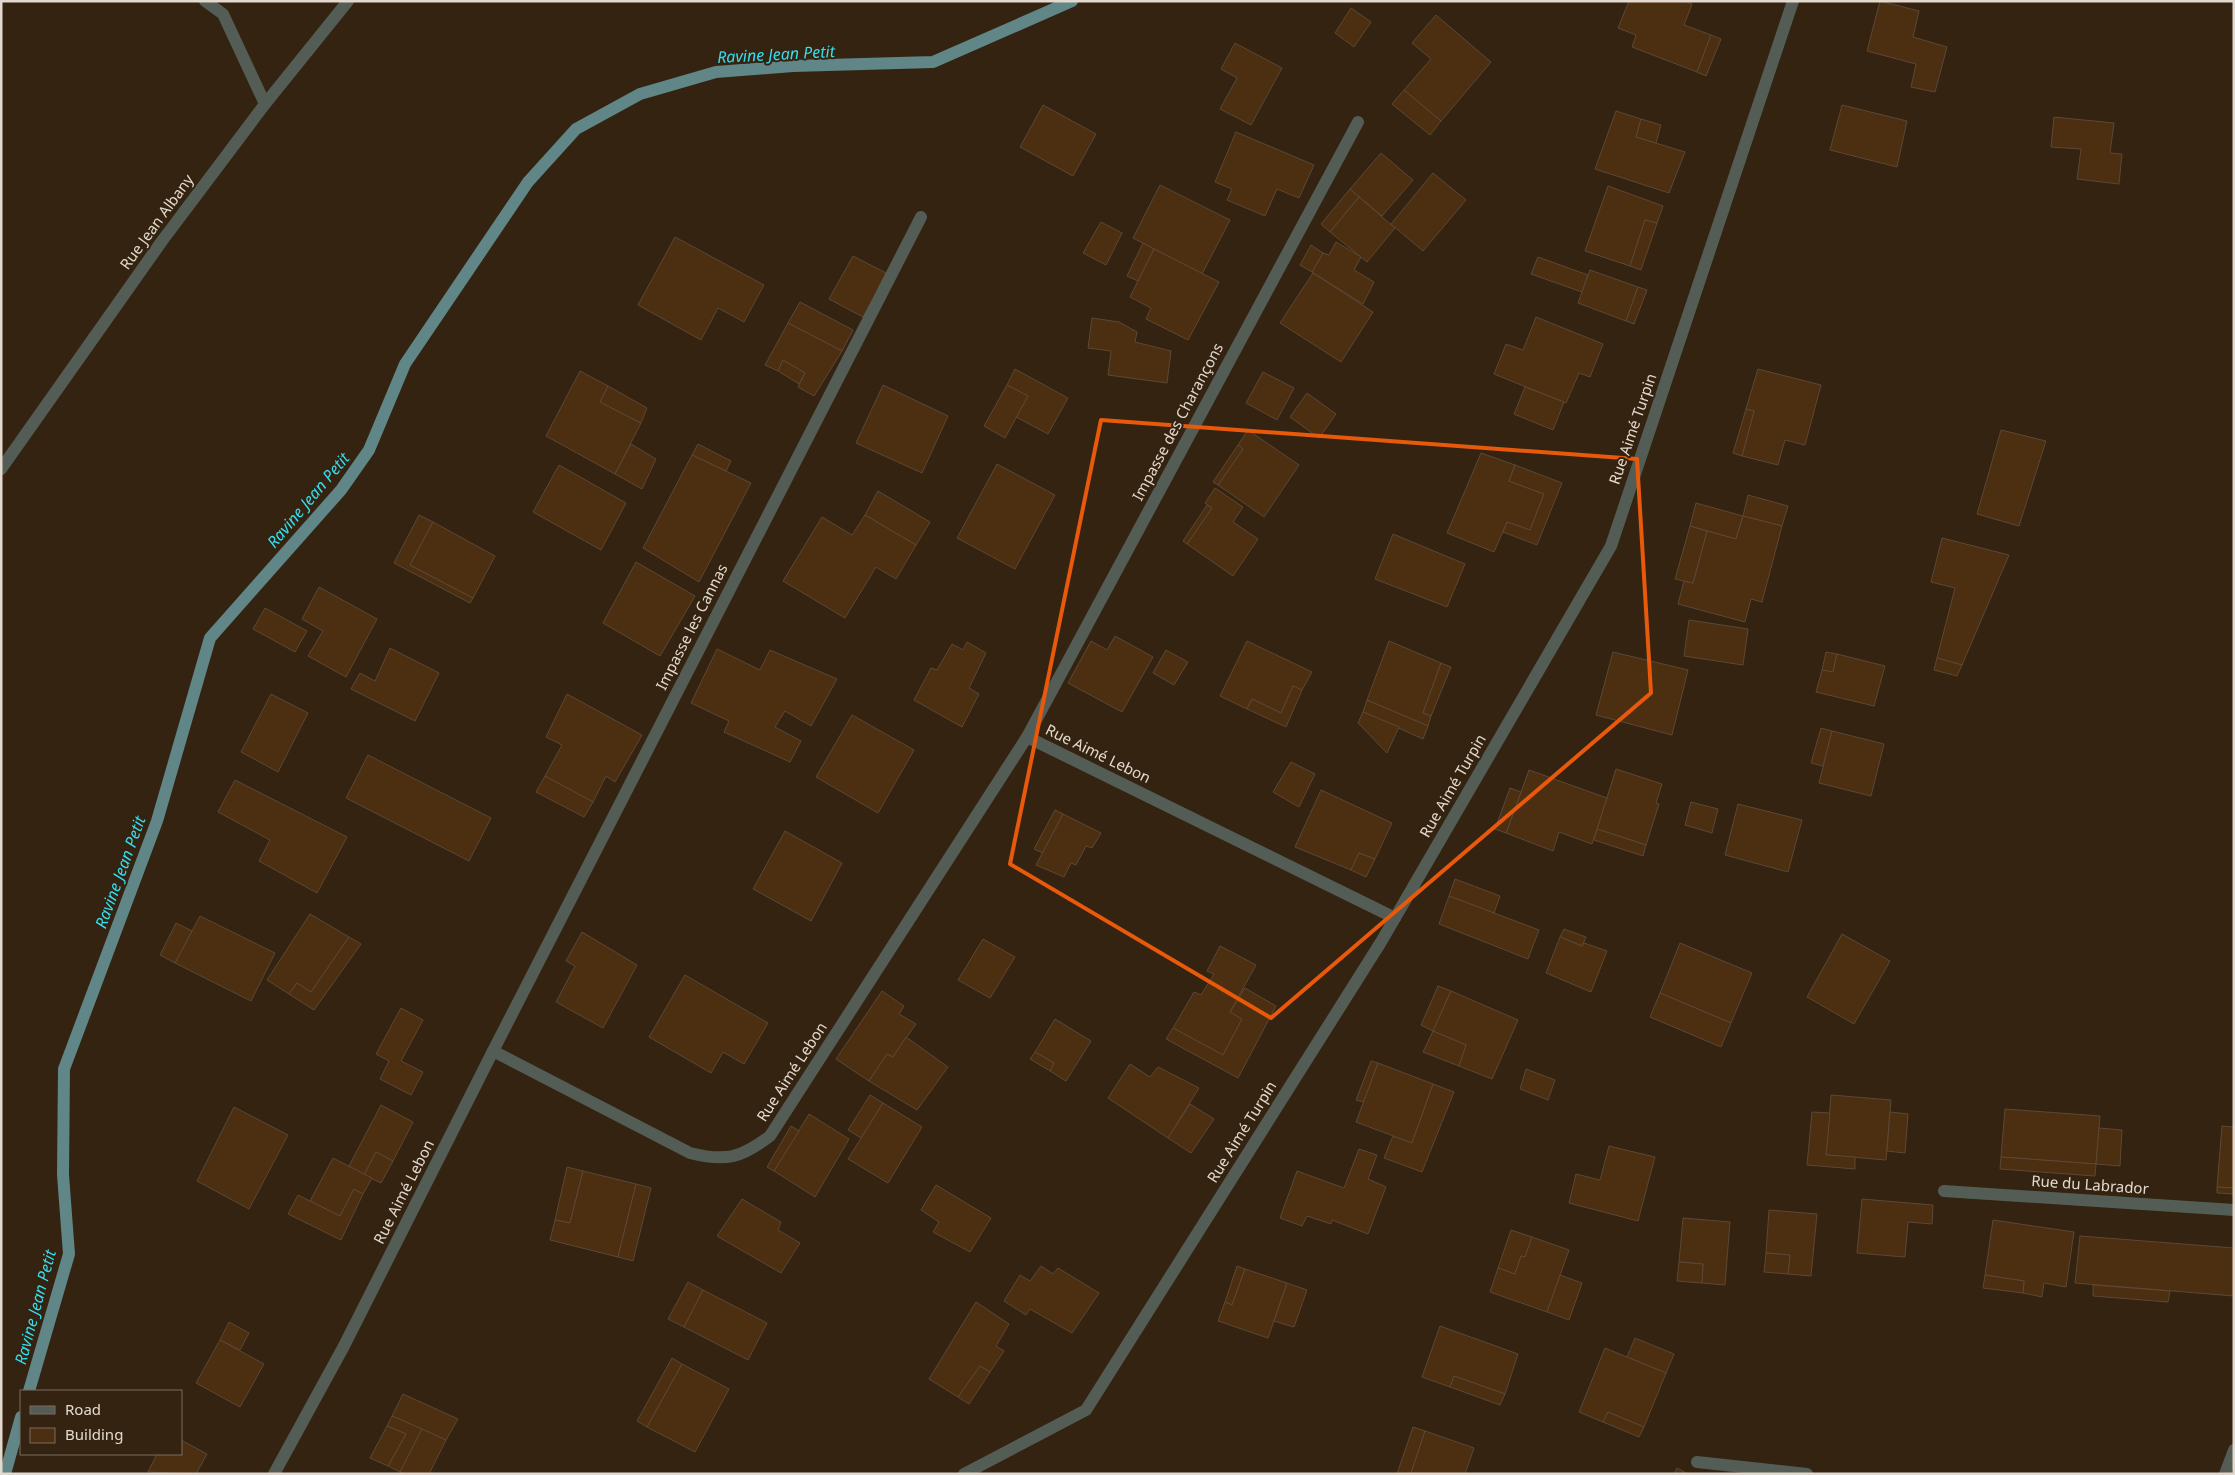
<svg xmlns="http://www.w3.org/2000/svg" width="2235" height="1475" font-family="'Noto Sans',sans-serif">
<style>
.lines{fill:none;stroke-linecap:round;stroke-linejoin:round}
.stream{stroke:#608688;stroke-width:12}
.building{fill:#4c2e11;stroke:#5c4836}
.minor{stroke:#535d55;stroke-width:12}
.marked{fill:none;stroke:#e8590c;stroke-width:4;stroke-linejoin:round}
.labels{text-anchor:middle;stroke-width:4;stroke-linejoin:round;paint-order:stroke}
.street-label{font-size:15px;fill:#e4d9ce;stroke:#332310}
.water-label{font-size:16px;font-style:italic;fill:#34def0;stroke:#332310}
</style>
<rect width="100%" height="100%" fill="#332310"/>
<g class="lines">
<g class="stream">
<polyline points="29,1391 69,1254 63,1175 64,1069 157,821 210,638 341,490 369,450 405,364 528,182 576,129 640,94 716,72 793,66 933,62 1072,1"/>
<polyline points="5,1474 21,1417"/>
</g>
</g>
<g class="building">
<polygon points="1629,1 1684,1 1692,4 1684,25 1711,35 1697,72 1632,47 1636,35 1618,28"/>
<polygon points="1880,1 1919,11 1913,37 1947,47 1935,92 1911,87 1916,64 1867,51"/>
<polygon points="1351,8 1371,22 1354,47 1335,33"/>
<polygon points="1436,15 1491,62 1441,121 1404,90 1431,59 1412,43"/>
<polygon points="1711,35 1721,39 1706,76 1697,72"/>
<polygon points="1235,43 1282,68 1251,125 1220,109 1237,78 1221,69"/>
<polygon points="1404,90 1441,121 1430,135 1392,104"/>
<polygon points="1043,105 1096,134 1073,176 1020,147"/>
<polygon points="1842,105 1907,121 1897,167 1830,150"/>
<polygon points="1616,111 1641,119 1636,137 1685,152 1669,193 1595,169"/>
<polygon points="2054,117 2114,123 2110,153 2122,154 2119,184 2077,179 2081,149 2051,147"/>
<polygon points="1641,119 1661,125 1656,143 1636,137"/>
<polygon points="1236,132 1314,165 1299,198 1277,189 1265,216 1227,200 1232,189 1215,182"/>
<polygon points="1381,153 1413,180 1382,216 1350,189"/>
<polygon points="1433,173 1466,200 1423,251 1391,224"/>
<polygon points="1160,185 1230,220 1202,274 1133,238"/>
<polygon points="1608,186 1663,206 1657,223 1645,220 1630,266 1585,251"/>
<polygon points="1350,189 1359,197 1330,232 1321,224"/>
<polygon points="1359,197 1395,228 1367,262 1330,232"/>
<polygon points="1645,220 1657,223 1641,270 1630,266"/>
<polygon points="1101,222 1122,233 1106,265 1083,253"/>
<polygon points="675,237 764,285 744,322 718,308 701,340 638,305"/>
<polygon points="1336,242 1361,257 1354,270 1374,282 1363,304 1312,272 1323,253 1329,255"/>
<polygon points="1143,243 1154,249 1138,281 1127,276"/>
<polygon points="1311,245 1323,253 1312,272 1300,265"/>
<polygon points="1154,249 1219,282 1188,340 1146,319 1151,308 1130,297"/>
<polygon points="853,256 888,274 863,317 829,299"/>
<polygon points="1538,257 1588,275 1582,292 1531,274"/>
<polygon points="1590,270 1638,287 1626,321 1578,303"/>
<polygon points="1313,273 1373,312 1341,362 1280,323"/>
<polygon points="1638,287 1647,290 1634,324 1626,321"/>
<polygon points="800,302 853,330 842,351 788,323"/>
<polygon points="1536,317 1603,344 1590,377 1579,373 1566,403 1494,374 1506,344 1523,350"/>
<polygon points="1092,318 1119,322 1137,332 1135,342 1171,351 1167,383 1108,375 1111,351 1088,348"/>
<polygon points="788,323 842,351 814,396 798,387 805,373 783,360 778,371 765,365"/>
<polygon points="783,360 805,373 799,384 778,371"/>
<polygon points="1015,369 1068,398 1048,434 1016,417 1028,396 1007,385"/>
<polygon points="1758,369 1821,385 1805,445 1785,440 1778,465 1742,456 1754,411 1746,409"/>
<polygon points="580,371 608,386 600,402 641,423 615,474 546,436"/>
<polygon points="1263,372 1294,388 1277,420 1246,403"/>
<polygon points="883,385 948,416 922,473 856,443"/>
<polygon points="1007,385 1028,396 1005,438 984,426"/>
<polygon points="608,386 647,408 641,423 600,402"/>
<polygon points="1525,387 1564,402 1553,430 1514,414"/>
<polygon points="1307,393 1336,414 1319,438 1290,417"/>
<polygon points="1746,409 1754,411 1742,456 1733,453"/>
<polygon points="1248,430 1299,465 1264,517 1218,485 1243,449 1238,445"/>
<polygon points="2001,430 2046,441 2019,526 1977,514"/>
<polygon points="631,444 656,459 642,489 615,474"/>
<polygon points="698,444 731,461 726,471 692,455"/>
<polygon points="1238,445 1243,449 1218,485 1213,482"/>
<polygon points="1481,453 1515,465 1509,481 1544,494 1530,530 1507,522 1494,552 1447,533"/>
<polygon points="692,455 751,483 699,582 643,548"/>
<polygon points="997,464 1055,495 1015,569 957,538"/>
<polygon points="559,465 626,503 601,550 533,512"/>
<polygon points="1515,465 1562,483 1537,545 1503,532 1507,522 1530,530 1544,494 1509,481"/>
<polygon points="1215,488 1243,507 1233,522 1258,539 1233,576 1187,544 1212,508 1205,503"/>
<polygon points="878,491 930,522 916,545 865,515"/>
<polygon points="1748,495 1788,506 1782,526 1743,516"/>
<polygon points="1696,503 1743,516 1736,539 1690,526"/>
<polygon points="1207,505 1212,508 1187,544 1183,541"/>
<polygon points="419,515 433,522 410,565 473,598 470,603 394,563"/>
<polygon points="865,515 916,545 896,579 876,567 845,618 783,581 822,517 852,535"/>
<polygon points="1743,516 1782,526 1762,602 1751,599 1745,622 1678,604 1684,581 1693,583 1707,531 1736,539"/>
<polygon points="433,522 495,556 473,598 410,565"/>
<polygon points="1690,526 1707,531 1693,583 1675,579"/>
<polygon points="1393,534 1465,564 1447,607 1375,579"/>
<polygon points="1942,538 2009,555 1962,665 1937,658 1955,588 1931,582"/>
<polygon points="636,562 695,596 660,656 603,623"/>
<polygon points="319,587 377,619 346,677 308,656 323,631 302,619"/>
<polygon points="265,608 307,631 295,652 253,629"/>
<polygon points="1689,620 1748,629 1743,665 1684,656"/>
<polygon points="1115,636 1153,657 1122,712 1068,683 1091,641 1107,650"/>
<polygon points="1247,641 1312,672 1302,690 1293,686 1281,713 1252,699 1247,709 1220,696"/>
<polygon points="1389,641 1441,663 1423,713 1431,716 1428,726 1367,700"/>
<polygon points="967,642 986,653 969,688 979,694 962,727 914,700 931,668 937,670 952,644 963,650"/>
<polygon points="390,648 439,673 415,721 351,689 360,673 375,681"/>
<polygon points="717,649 760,670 770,650 837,679 811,726 785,711 775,727 801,741 790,762 724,732 729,721 691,703"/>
<polygon points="1166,650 1188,662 1174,685 1153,673"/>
<polygon points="1613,652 1688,670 1672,735 1596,715"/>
<polygon points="1826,652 1837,654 1833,672 1822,670"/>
<polygon points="1837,654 1885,666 1874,706 1816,692 1822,670 1833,672"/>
<polygon points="1937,658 1962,665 1957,676 1934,670"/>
<polygon points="1441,663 1451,667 1431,716 1423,713"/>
<polygon points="1293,686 1302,690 1286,727 1247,709 1252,699 1281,713"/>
<polygon points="271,694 308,713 278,772 241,752"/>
<polygon points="567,694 642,735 615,782 606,776 593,802 545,776 562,745 546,737"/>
<polygon points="1367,700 1428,726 1423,739 1363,712"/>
<polygon points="1363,712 1399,727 1387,753 1358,723"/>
<polygon points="852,715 914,750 878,813 816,777"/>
<polygon points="1821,728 1832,731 1823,766 1811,763"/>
<polygon points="1832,731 1884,744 1871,796 1819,783"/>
<polygon points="368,755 491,818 469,861 346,798"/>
<polygon points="1291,762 1315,774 1299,807 1273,792"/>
<polygon points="1616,769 1662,784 1656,803 1659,804 1646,845 1597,829"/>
<polygon points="1529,770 1607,798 1592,844 1559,832 1553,851 1506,833"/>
<polygon points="545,776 593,802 584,817 536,792"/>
<polygon points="235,780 347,837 317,893 259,861 270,840 218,812"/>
<polygon points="1510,788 1521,792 1506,833 1495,829"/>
<polygon points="1321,790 1392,823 1375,859 1359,853 1351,870 1295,847"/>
<polygon points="1691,802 1718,809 1712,833 1685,825"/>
<polygon points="1738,804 1802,820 1788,872 1725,855"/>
<polygon points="1055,810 1063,814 1043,853 1034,849"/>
<polygon points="1063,814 1101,833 1092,848 1086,846 1076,865 1071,863 1064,877 1036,865"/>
<polygon points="1597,829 1646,845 1643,856 1594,840"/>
<polygon points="785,831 842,863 811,921 753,889"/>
<polygon points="1359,853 1375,859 1366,877 1351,870"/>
<polygon points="1455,879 1500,896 1494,913 1449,896"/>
<polygon points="1449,896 1539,930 1528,959 1439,924"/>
<polygon points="310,914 349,937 311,992 297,983 289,994 267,980"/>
<polygon points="200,916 275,953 251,1001 175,963"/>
<polygon points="176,923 192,931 175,963 160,955"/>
<polygon points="1564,929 1586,937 1582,946 1560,937"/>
<polygon points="582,932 637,965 603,1028 556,1002 575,966 566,961"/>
<polygon points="1842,934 1890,961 1854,1024 1807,997"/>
<polygon points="349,937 361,944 314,1010 289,994 297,983 311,992"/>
<polygon points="1560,937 1582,946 1584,943 1607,951 1591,992 1546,973"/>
<polygon points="983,939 1015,957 990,998 958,980"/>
<polygon points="1680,943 1752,973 1731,1023 1660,993"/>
<polygon points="1220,946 1256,965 1230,1012 1242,1019 1223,1055 1173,1028 1194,992 1201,995 1214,974 1207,971"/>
<polygon points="685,975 768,1023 744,1064 723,1052 711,1073 649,1037"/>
<polygon points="1438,986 1451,991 1433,1031 1421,1025"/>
<polygon points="1245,988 1276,1006 1238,1078 1166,1039 1173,1028 1223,1055 1242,1019 1230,1012"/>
<polygon points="882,991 904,1006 899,1014 916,1024 893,1057 887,1054 869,1081 836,1059"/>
<polygon points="1451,991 1518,1020 1492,1079 1459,1066 1466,1045 1433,1031"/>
<polygon points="1660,993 1731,1023 1721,1047 1650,1017"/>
<polygon points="401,1008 423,1020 401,1061 423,1072 411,1095 380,1079 389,1061 376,1054"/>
<polygon points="1055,1019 1091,1041 1066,1081 1050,1071 1054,1063 1035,1052"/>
<polygon points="1433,1031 1466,1045 1459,1066 1423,1052"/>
<polygon points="906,1037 948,1067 917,1110 869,1081 887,1054 893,1057"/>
<polygon points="1035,1052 1054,1063 1050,1071 1030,1059"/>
<polygon points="1371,1061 1378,1063 1364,1102 1356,1100"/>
<polygon points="1378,1063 1433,1084 1412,1143 1356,1122"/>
<polygon points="1130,1064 1150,1077 1158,1067 1199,1088 1168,1138 1108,1098"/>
<polygon points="1526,1069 1555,1080 1548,1100 1520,1089"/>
<polygon points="1433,1084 1454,1092 1422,1172 1384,1158 1393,1136 1412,1143"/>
<polygon points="870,1095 883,1103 861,1138 848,1130"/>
<polygon points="1831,1095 1891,1100 1886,1160 1826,1155"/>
<polygon points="883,1103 922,1127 888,1183 848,1159"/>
<polygon points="1190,1104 1214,1119 1191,1153 1168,1138"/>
<polygon points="381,1105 413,1122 393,1161 376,1152 364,1175 349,1166"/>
<polygon points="234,1107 288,1135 249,1209 197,1181"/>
<polygon points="2005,1109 2100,1116 2096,1164 2001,1157"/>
<polygon points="1812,1112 1830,1113 1826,1155 1855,1157 1855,1169 1807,1165"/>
<polygon points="1890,1112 1908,1114 1905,1153 1887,1151"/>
<polygon points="809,1114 849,1139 815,1197 774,1171"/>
<polygon points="791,1126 799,1131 774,1171 767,1167"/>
<polygon points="2222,1126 2234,1127 2234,1188 2217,1187"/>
<polygon points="2099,1128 2122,1130 2120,1166 2096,1164"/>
<polygon points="1609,1146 1655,1157 1638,1221 1569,1203 1576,1174 1600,1180"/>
<polygon points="1359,1149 1377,1155 1368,1179 1386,1187 1368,1234 1332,1220 1331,1224 1307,1216 1302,1226 1280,1218 1297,1171 1344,1188"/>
<polygon points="376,1152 393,1161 381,1183 364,1175"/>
<polygon points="2001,1157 2096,1164 2095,1176 2000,1169"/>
<polygon points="333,1158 372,1178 363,1194 354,1189 340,1216 310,1201"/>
<polygon points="567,1167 583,1171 570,1223 555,1220"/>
<polygon points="583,1171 636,1184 618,1257 550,1240 555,1220 570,1223"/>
<polygon points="636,1184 651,1188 633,1261 618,1257"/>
<polygon points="936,1185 991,1218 970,1252 933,1232 939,1222 921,1210"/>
<polygon points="2217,1187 2234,1188 2234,1194 2217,1193"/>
<polygon points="354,1189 363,1194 341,1240 288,1214 298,1195 340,1216"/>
<polygon points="742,1199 781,1222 778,1230 800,1243 781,1273 717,1236"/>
<polygon points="1862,1199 1933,1205 1932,1224 1908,1222 1905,1257 1857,1253"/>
<polygon points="1769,1210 1817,1214 1811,1276 1788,1274 1790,1255 1766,1253"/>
<polygon points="1683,1218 1730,1222 1725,1285 1702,1283 1703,1264 1679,1262"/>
<polygon points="1993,1220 2074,1232 2066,1287 2044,1283 2042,1297 2023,1293 2024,1281 1985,1275"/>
<polygon points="1511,1230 1532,1237 1525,1257 1521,1256 1515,1274 1498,1268"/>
<polygon points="2080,1236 2234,1248 2234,1296 2075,1283"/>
<polygon points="1532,1237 1569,1250 1547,1312 1490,1292 1498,1268 1515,1274 1521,1256 1525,1257"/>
<polygon points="1766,1253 1790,1255 1788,1274 1764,1272"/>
<polygon points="1679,1262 1703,1264 1702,1283 1677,1281"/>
<polygon points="1041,1266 1053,1274 1058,1268 1099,1293 1072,1333 1030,1309 1026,1315 1004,1301 1020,1275 1030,1281"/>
<polygon points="1237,1266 1245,1269 1232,1305 1225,1302"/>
<polygon points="1245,1269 1287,1283 1268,1338 1218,1321 1225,1302 1232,1305"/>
<polygon points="1560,1275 1582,1283 1569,1320 1547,1312"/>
<polygon points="1985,1275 2024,1281 2023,1293 1983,1288"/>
<polygon points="688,1282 703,1290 684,1327 668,1319"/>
<polygon points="1287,1283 1307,1290 1294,1327 1274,1321"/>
<polygon points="2093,1285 2170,1291 2168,1302 2093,1296"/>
<polygon points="703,1290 767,1323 748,1360 684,1327"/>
<polygon points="976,1302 1009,1324 996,1346 1004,1351 990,1372 980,1366 958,1397 929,1379"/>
<polygon points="229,1322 249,1333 240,1350 220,1340"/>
<polygon points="1440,1326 1518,1354 1505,1394 1454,1376 1450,1387 1422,1377"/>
<polygon points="1635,1338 1674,1354 1666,1373 1627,1357"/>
<polygon points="220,1340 264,1364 240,1407 196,1383"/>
<polygon points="1605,1348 1666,1373 1644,1427 1608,1412 1603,1422 1579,1412"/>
<polygon points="672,1358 682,1364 647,1427 637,1421"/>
<polygon points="682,1364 729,1389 695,1452 647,1427"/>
<polygon points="980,1366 990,1372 969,1404 958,1397"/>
<polygon points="1454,1376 1505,1394 1500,1405 1450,1387"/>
<polygon points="403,1394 458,1419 446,1440 392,1416"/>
<polygon points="1608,1412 1644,1427 1639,1437 1603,1422"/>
<polygon points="392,1416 422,1429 400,1472 388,1466 406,1434 387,1426"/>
<polygon points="387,1426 406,1434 388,1466 370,1458"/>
<polygon points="1413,1427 1425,1431 1411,1473 1413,1474 1397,1474"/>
<polygon points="422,1429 446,1440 429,1474 404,1474 400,1472"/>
<polygon points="1425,1431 1474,1448 1465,1474 1411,1473"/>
<polygon points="181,1440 207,1454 196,1474 148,1472 157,1454 181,1454"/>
<polygon points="1677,1468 1688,1474 1674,1474"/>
</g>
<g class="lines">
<g class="minor">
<polyline points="205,1 223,14 265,104"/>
<polyline points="1,469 162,241 265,104 348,1"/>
<polyline points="1027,737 1358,122"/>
<polyline points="493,1051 921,217"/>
<polyline points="1944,1191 2234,1210"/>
<polyline points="1697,1462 1807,1474"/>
<path d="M 274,1474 L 344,1346 L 493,1051 L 690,1153 C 726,1162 741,1158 770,1136 L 1027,737 L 1395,918"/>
<polyline points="964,1474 1086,1410 1381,942 1611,546 1793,1"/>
<polyline points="2225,1474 2234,1450"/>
</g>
</g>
<path class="marked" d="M 1101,420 L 1637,459 L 1651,693 L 1271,1018 L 1010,864 Z"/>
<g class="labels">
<g class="street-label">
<text transform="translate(157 222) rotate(-54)" y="5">Rue Jean Albany</text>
<text transform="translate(1178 422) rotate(-62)" y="5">Impasse des Charançons</text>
<text transform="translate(1633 429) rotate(-71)" y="5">Rue Aimé Turpin</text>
<text transform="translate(692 627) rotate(-63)" y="5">Impasse les Cannas</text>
<text transform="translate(1098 754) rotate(26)" y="5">Rue Aimé Lebon</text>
<text transform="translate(1453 786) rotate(-60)" y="5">Rue Aimé Turpin</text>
<text transform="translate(792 1072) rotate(-57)" y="5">Rue Aimé Lebon</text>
<text transform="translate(1242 1132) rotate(-58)" y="5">Rue Aimé Turpin</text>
<text transform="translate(2090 1185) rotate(4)" y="5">Rue du Labrador</text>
<text transform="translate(404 1192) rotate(-63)" y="5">Rue Aimé Lebon</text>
</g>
<g class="water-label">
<text transform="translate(776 54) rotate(-3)" y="6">Ravine Jean Petit</text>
<text transform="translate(308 500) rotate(-50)" y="6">Ravine Jean Petit</text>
<text transform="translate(120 872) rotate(-70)" y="6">Ravine Jean Petit</text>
<text transform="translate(35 1307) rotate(-75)" y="6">Ravine Jean Petit</text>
</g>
</g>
<rect width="2235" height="1475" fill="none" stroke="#e4d9ce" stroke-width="5"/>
<rect x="20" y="1390" width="162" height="65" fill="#332310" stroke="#7a6c5c"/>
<rect x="30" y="1406" width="25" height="8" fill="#535d55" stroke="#7a6c5c"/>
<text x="65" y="1415" font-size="15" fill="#e4d9ce">Road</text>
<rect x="30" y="1428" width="25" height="15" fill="#4c2e11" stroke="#7a6c5c"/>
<text x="65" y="1440" font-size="15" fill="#e4d9ce">Building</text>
</svg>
